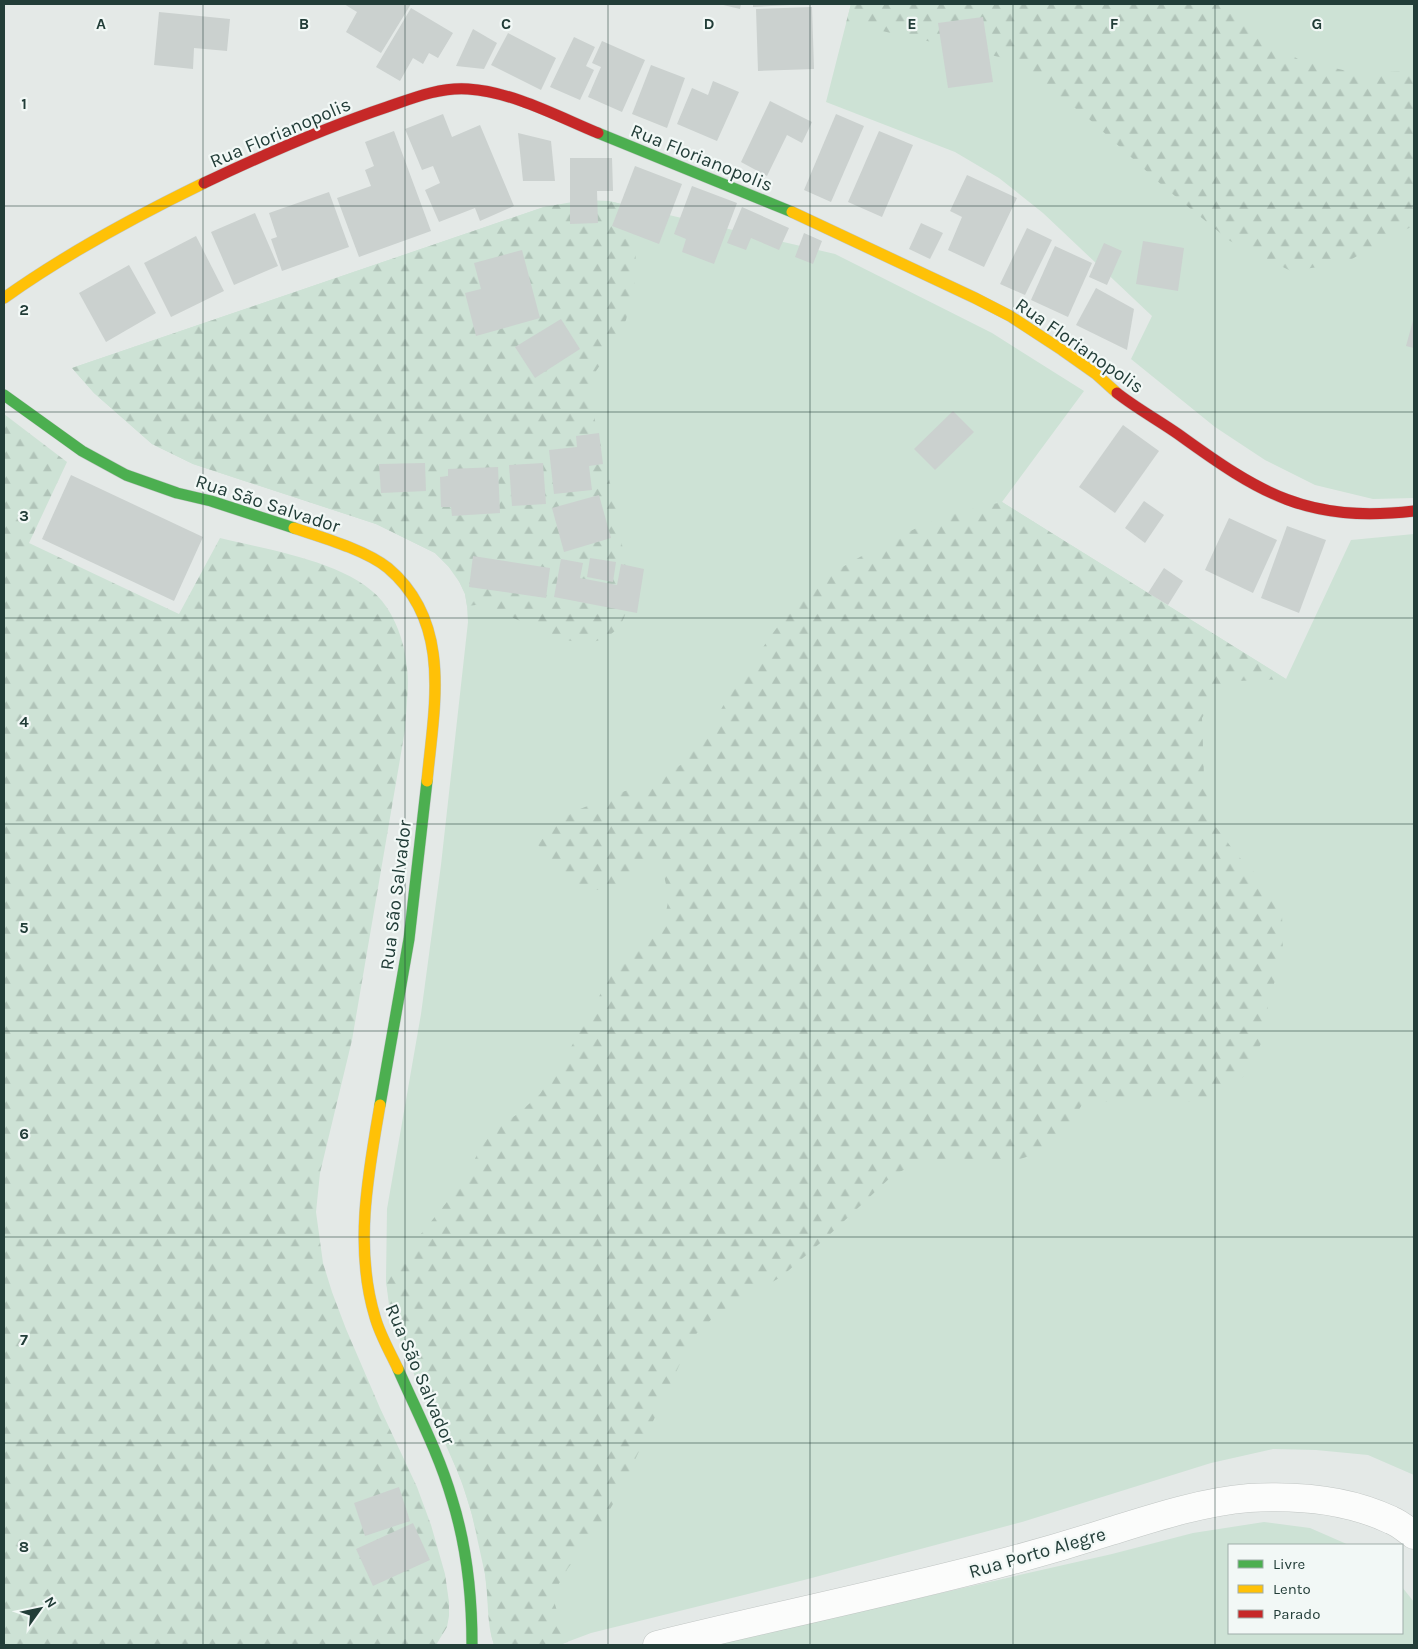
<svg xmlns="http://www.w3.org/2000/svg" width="1418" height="1649" font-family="Karla,sans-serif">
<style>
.green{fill:#cde2d5}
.forest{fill:url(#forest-firs)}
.building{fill:#cbd1cf}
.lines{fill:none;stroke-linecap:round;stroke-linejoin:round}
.street-casing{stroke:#c1c6c4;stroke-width:29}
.fast-casing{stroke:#c0c7c5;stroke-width:12}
.slow-casing{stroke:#c0c7c5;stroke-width:12}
.jam-casing{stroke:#c0c7c5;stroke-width:12}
.street{stroke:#fbfcfb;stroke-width:28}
.fast{stroke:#4caf50;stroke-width:11}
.slow{stroke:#ffc107;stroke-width:11}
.jam{stroke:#c62828;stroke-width:11}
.grid{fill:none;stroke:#223d38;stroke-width:1;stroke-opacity:0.55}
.labels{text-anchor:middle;stroke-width:4.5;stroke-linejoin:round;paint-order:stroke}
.street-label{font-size:19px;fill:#223d38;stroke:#f2f8f6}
.grid-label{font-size:16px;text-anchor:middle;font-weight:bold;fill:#223d38;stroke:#f2f8f6;stroke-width:4.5;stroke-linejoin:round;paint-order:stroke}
</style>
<defs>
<pattern id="forest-firs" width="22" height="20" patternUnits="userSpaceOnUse" patternTransform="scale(1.25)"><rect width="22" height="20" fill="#cde2d5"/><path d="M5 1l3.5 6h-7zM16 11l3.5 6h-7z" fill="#b0c3b8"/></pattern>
</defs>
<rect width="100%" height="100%" fill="#e4e9e7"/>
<g class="green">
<polygon points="851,4 1414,4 1414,498 1373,499 1315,485 1265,460 1215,427 1131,359 1152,316 1043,213 999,178 955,152 826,102"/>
<polygon points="609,201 835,254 992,333 1084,391 1002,502 1286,679 1351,540 1414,534 1414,1475 1368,1455 1316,1450 1273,1449 1211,1463 1022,1522 804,1580 591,1633 559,1645 494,1645 491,1634 485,1574 472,1515 462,1482 397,1333 389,1305 386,1281 387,1209 421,1014 441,865 468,622 467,606 465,594 460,583 448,566 435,553 376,524 193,464 152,444 94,393 72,368 544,207"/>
<polygon points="1264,1522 1310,1528 1349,1545 1229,1545 1229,1633 1402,1633 1402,1587 1414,1602 1414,1645 712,1645 1112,1554 1193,1533"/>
</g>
<g class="forest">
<polygon points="851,4 1220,4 1246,27 1298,59 1359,74 1414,70 1414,226 1397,233 1345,263 1291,271 1230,241 1164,187 1089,119 1013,60 846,23"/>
<polygon points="584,200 609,201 632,207 636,252 634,290 626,320 614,345 596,371 592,389 593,412 616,508 630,593 625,615 620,627 606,638 587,644 566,640 506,615 476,605 467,606 465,594 455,573 435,553 376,524 193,464 152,444 94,393 72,368 544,207"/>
<path d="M 4,414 L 67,462 L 29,543 L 179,614 L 220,538 C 268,550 350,562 382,601 C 395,617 404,641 406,661 C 410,684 406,707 405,730 L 352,1040 L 320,1173 L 316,1212 L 323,1263 L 332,1292 L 346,1329 L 380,1408 L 417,1487 L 431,1525 L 445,1574 L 449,1602 L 449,1616 L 447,1627 L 436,1645 L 4,1645 Z"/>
<path d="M 1002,502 L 1286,679 L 1237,681 L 1216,695 L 1202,718 L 1204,777 L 1212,822 L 1238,856 L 1266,884 L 1282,912 L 1283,956 L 1269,999 L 1263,1040 L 1243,1077 L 1217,1093 L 1195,1102 L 1140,1097 L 1082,1105 L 1065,1130 L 1039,1153 L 1004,1164 L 925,1160 L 893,1175 L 826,1238 L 781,1277 L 718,1313 L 692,1338 L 619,1494 L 600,1526 L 568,1568 L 556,1589 L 553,1598 L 557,1611 L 565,1626 L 568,1642 L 559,1645 L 494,1645 C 486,1623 489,1597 485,1574 C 482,1554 477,1534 472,1515 C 451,1434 397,1365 386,1281 L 412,1245 L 455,1192 L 470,1170 L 479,1150 L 495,1129 L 519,1113 L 540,1094 L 570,1049 L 611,975 L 645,935 L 665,917 L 669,897 L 664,876 L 661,846 C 656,853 652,863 646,869 C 626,890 607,891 579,889 L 538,845 L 551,826 L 575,811 L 625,791 L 653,785 L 683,763 L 703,740 L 723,706 L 770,637 L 791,609 L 821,579 L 883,544 L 923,525 L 955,513 Z"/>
</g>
<g class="building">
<polygon points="344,4 411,4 381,53 346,32 357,12"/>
<polygon points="719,4 741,4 740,9"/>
<polygon points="753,4 790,4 790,5 753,7"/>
<polygon points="812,7 814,69 758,71 756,9"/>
<polygon points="411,8 453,33 438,58 429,53 423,64 413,58 400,81 376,67"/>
<polygon points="159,12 230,19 227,51 194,48 193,69 154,65"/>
<polygon points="983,17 993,82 948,88 938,23"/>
<polygon points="473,29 497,43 484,69 456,66"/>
<polygon points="508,33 556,58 541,90 491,65"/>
<polygon points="574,37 595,47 586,66 594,70 580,100 550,87"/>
<polygon points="602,41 645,60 622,112 588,97 601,67 592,63"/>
<polygon points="651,65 685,78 667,128 632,114"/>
<polygon points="713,81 739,92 717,141 677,124 692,88 708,95"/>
<polygon points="770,101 812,122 802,143 787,135 767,176 741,162"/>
<polygon points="443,114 452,137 480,125 514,206 480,221 475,208 439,222 425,190 440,183 433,166 422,170 405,129"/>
<polygon points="836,114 864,126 831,202 804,190"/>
<polygon points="394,131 431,231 359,257 337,198 371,186 365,170 374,166 365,142"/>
<polygon points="879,131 913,145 882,217 848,202"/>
<polygon points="518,133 551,141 555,181 523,181"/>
<polygon points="570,158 612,158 613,191 597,191 598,223 570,224"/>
<polygon points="635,166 682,184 659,244 612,226"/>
<polygon points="967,175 1017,198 984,267 948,250 962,217 950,211"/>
<polygon points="692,186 737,203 714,264 682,252 686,239 674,234"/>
<polygon points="329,192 349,247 282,271 271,239 277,237 269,213"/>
<polygon points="742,207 789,228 779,250 751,238 746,250 727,243"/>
<polygon points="255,213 278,266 234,285 211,232"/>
<polygon points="921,223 943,233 930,259 909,249"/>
<polygon points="1027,228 1052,240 1025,295 1000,284"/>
<polygon points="804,233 822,241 813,264 795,257"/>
<polygon points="196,236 224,291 171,317 144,263"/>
<polygon points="1143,241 1184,248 1178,291 1136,284"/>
<polygon points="1104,243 1122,251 1107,285 1089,277"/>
<polygon points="1055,246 1092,263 1068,317 1031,300"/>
<polygon points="522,250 540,318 476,336 465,293 481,289 474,263"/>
<polygon points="129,265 156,313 106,342 79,293"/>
<polygon points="1096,288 1134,309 1127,350 1076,325"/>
<polygon points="1414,317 1414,348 1406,346"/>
<polygon points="561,319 580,349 535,378 515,347"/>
<polygon points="953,411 974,432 935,470 914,449"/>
<polygon points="1123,425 1159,451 1115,513 1079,487"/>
<polygon points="599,433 603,464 589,466 592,490 554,494 549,450 577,447 576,436"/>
<polygon points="425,463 426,491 381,493 379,464"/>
<polygon points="543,463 546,504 512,506 509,465"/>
<polygon points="498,467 500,513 452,516 451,507 441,507 440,477 448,476 448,469"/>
<polygon points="71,475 203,537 174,601 42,539"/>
<polygon points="599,495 611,538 564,552 552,508"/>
<polygon points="1144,501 1164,515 1145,543 1125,528"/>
<polygon points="1229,518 1277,540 1253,593 1205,570"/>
<polygon points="1287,526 1326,540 1299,613 1261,598"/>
<polygon points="473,556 550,568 546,598 469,587"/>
<polygon points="590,558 616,562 613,582 587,577"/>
<polygon points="561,559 583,563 580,578 617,585 621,564 644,569 637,613 554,597"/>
<polygon points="1164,568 1183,581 1168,605 1148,593"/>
<polygon points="399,1487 410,1521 365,1536 354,1503"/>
<polygon points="413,1523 430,1560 373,1586 356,1549"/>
</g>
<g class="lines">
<defs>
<path id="street" d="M 657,1645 C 774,1616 893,1592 1009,1561 C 1043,1552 1077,1542 1111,1531 C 1156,1517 1202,1502 1249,1498 C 1297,1495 1347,1499 1391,1520 C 1399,1523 1407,1530 1414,1535"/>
<g id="fast">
<polyline points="598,133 792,212"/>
<polyline points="4,395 82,451 126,475 177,493 211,501 294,528"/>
<polyline points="380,1105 409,939 427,781"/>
<path d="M 398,1369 C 417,1412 439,1454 452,1499 C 467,1547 472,1595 472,1645"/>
</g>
<g id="slow">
<polyline points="792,212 975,298 1010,316 1062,350 1096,374 1117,393"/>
<path d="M 4,298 C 67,253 134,217 204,183"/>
<path d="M 294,528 C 321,537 366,550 388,568 C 453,623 434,707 427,781"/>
<path d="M 380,1105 C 368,1174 354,1248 375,1317 C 380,1335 390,1352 398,1369"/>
</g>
<g id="jam">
<path d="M 204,183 C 263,155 324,128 387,107 C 413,98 440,87 468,89 C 513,92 557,116 598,133"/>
<path d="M 1117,393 C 1136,408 1158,420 1178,434 C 1261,494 1307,523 1414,511"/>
</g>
</defs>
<use href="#street" class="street-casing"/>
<use href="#fast" class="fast-casing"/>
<use href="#slow" class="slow-casing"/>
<use href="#jam" class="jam-casing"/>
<use href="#street" class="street"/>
<use href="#fast" class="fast"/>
<use href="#slow" class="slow"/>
<use href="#jam" class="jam"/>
</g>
<path class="grid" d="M 203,4 L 203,1645M 405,4 L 405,1645M 608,4 L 608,1645M 810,4 L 810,1645M 1013,4 L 1013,1645M 1215,4 L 1215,1645M 4,206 L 1414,206M 4,412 L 1414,412M 4,618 L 1414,618M 4,824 L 1414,824M 4,1031 L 1414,1031M 4,1237 L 1414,1237M 4,1443 L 1414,1443"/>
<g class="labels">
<g class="street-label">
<text transform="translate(280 132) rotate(-23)" y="7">Rua Florianopolis</text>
<text transform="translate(702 157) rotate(22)" y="7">Rua Florianopolis</text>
<text transform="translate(1080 345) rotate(35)" y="7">Rua Florianopolis</text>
<text transform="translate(268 503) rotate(18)" y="7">Rua São Salvador</text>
<text transform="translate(395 895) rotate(-83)" y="7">Rua São Salvador</text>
<text transform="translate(421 1374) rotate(67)" y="7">Rua São Salvador</text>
<text transform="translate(1037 1552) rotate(-16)" y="7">Rua Porto Alegre</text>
</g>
</g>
<g class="grid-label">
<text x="101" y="29">A</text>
<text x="304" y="29">B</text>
<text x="506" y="29">C</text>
<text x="709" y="29">D</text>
<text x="912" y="29">E</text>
<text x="1114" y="29">F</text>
<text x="1317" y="29">G</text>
<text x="24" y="109">1</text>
<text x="24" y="315">2</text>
<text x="24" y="521">3</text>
<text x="24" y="727">4</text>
<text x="24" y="933">5</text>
<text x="24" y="1139">6</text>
<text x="24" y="1345">7</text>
<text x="24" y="1552">8</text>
</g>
<rect width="1418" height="1649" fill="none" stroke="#223d38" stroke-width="10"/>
<rect x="1228" y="1544" width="175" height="90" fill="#f2f8f6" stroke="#9fadaa"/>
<rect x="1238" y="1560" width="25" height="8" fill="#4caf50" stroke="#9fadaa"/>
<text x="1273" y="1569" font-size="15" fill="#223d38">Livre</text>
<rect x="1238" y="1585" width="25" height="8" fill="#ffc107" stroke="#9fadaa"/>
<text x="1273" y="1594" font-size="15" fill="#223d38">Lento</text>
<rect x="1238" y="1610" width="25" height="8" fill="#c62828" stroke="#9fadaa"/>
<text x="1273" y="1619" font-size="15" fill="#223d38">Parado</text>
<g transform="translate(40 1609) rotate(57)" stroke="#f2f8f6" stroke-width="4" paint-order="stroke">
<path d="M0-4L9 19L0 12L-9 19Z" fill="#223d38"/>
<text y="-8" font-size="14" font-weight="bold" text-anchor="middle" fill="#223d38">N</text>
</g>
</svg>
